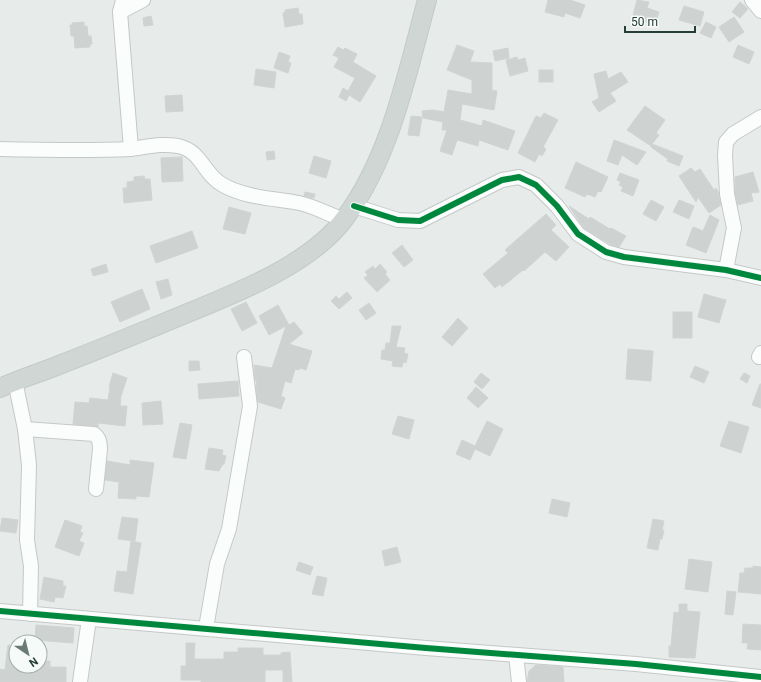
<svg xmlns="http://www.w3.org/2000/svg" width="761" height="682" font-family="Roboto,sans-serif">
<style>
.building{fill:#ced3d1;stroke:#d0d4d3}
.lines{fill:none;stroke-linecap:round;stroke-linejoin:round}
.minor-casing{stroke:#c4c9c7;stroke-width:16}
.major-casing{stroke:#c3cac8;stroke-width:20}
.minor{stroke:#fbfcfc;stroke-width:14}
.major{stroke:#cfd6d4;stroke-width:18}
.cycleway-casing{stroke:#f6faf8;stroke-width:8}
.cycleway{stroke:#00873e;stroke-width:6}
</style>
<rect width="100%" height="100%" fill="#e7ecea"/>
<g class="building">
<polygon points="548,0 570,0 585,5 580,18 565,13 564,17 545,12"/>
<polygon points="637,0 649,2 647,8 659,12 655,25 632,19"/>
<polygon points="740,2 748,9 740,18 732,12"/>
<polygon points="684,6 704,12 700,26 679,20"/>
<polygon points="298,8 299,14 302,14 303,24 285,27 283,13 285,12 285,10"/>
<polygon points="151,16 153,25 144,26 143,18"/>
<polygon points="734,17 744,32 729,42 719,27"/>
<polygon points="84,22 84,26 87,26 88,36 91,36 92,44 90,44 90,47 75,48 74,36 71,36 70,25 72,25 72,23"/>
<polygon points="706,22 716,27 711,38 700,33"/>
<polygon points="457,45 474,51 470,62 492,63 492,90 497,91 494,110 462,104 460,120 482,126 483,120 515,131 508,150 479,140 478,146 457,140 452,155 440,151 447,130 442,130 443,122 423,118 422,111 433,110 444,112 448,90 472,94 472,80 447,70"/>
<polygon points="738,45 754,52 749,64 733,57"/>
<polygon points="338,47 343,50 345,48 357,54 353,62 376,76 360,102 349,95 346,101 339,97 343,88 348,91 355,78 334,67 339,58 333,55"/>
<polygon points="508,48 509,58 495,61 493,51"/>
<polygon points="279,52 290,56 288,62 291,63 288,73 274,68"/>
<polygon points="517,57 518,60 525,58 528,71 510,76 506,60"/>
<polygon points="256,69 276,72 274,88 254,85"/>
<rect x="539" y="70" width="14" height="12"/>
<polygon points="606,71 608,79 621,72 628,82 610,93 616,101 599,112 592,102 599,98 594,74"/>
<polygon points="182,95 183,111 166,112 165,96"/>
<polygon points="645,106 665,120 656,133 659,135 652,144 683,156 679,166 667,161 668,159 651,147 652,145 651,146 627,130"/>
<polygon points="544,113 558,120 543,147 546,149 542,156 539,154 535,162 518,153 536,116 541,118"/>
<polygon points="411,116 422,117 419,136 408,135"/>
<polygon points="614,140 646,152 637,165 622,155 618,165 607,161"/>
<polygon points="274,151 275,159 267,160 266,152"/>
<polygon points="314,156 331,161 326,178 309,173"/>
<polygon points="182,157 183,181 162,182 161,158"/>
<polygon points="576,162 608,177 601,192 598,191 595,197 587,194 585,197 565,188"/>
<polygon points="691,168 695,172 700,169 714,190 716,188 718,192 721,205 709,213 698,197 696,202 679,176"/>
<polygon points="753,172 759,192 751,193 753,201 738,205 735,193 735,177"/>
<polygon points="620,173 639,180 633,196 621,191 623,187 619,185 621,182 617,180"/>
<polygon points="144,176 145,179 150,179 152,200 124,203 123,188 127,188 127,182 134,181 134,177"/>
<polygon points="305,192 315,194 314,198 304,196"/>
<polygon points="651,200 664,207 656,221 643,214"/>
<polygon points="679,200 694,206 689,219 673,212"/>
<polygon points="569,206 589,219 590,217 610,229 611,228 626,236 619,247 610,244 584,228"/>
<polygon points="229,207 251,213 245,234 223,229"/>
<polygon points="546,214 556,225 551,230 569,247 556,261 545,252 524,271 523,270 502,287 500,284 495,288 483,274 508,253 505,250"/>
<polygon points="710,215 719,220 706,253 686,245 693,227 703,231"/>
<polygon points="192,231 198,248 156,263 150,246"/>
<polygon points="402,245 413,260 404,267 392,253"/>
<polygon points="106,264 108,272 93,276 91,269"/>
<polygon points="380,264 387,272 385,274 390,280 377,292 364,278 368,275 365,272 373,266 375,269"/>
<polygon points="168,279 172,295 161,299 156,282"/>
<polygon points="142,289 150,309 120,322 111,302"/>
<polygon points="347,292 352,298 339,309 331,301 336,296 339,299"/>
<polygon points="704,294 726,300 719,323 698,317"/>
<polygon points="246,302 257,323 242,331 231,309"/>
<polygon points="369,303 376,313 366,320 359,310"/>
<polygon points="278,305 289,325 294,322 303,333 289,344 312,351 306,370 300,368 299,370 295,369 291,383 285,381 281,396 285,398 281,409 258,402 256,385 257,381 255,380 254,365 272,368 286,326 269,335 259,316"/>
<rect x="673" y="312" width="19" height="26"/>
<polygon points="458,318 468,328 452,346 442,337"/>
<polygon points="392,326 401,326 396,347 405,348 404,353 408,354 406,363 403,362 402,367 392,366 393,361 381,359 382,350 385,350 386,343 390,343"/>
<polygon points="628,349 653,351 651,381 626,379"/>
<polygon points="189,361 199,361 200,370 189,371"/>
<polygon points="695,366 709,372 704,383 690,377"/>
<polygon points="113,373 127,378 121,396 120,406 127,406 125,426 98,423 98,427 73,424 75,402 89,403 90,398 108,400 110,387 109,387"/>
<polygon points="481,373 490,380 482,389 474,382"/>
<polygon points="744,373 750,376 747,383 740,379"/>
<polygon points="238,381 239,396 199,399 198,384"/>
<polygon points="760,384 761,384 761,408 752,405"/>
<polygon points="476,387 488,398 478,408 467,398"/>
<polygon points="161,401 163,424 143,425 142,403"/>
<polygon points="398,416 414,420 409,439 392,434"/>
<polygon points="487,421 503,429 490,456 475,449 470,460 456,454 462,440 475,446"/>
<polygon points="729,421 749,427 741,453 720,446"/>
<polygon points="180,423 192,425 186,459 173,457"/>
<polygon points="209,448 223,450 222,455 226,456 224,464 222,465 219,471 205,469"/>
<polygon points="130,460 154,463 149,497 136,496 136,499 118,498 119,482 105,480 107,461 130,465"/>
<polygon points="552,499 570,503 567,517 549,513"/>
<polygon points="122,517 138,519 135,541 118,539"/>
<polygon points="2,518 18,520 16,533 0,531"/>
<polygon points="653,519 664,521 662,530 664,530 662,539 660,539 658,550 647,548"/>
<polygon points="65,520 82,526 80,532 83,533 79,541 84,543 79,556 55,547"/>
<polygon points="131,541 141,543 133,594 114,591 117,571 127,572"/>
<polygon points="397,547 401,562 385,566 382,551"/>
<polygon points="689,559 712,562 708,592 685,589"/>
<polygon points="299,562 313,567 310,575 296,570"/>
<polygon points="753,566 761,567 761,594 738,592 740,573 744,573 745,568 753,568"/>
<polygon points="317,576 327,578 323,596 312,594"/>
<polygon points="44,577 63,581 63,586 66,586 63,598 55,597 54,602 40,599"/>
<polygon points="727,591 736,592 733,615 725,614"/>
<polygon points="679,604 687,604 687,611 700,612 695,658 669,657 669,646 671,646 674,612 679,613"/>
<polygon points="743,624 761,625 761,650 747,649 748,643 742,643"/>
<polygon points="36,625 74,628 73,643 35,640"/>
<polygon points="186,643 195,643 194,659 224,659 224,652 238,652 238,648 263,648 263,655 281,655 281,653 290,652 292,682 283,682 283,670 265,670 265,682 201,682 201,680 181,680 181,666 186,666"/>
<polygon points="8,645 16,646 16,666 40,666 40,661 50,661 50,667 66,667 66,682 0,682 0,669 5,670"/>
<polygon points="536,665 563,667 564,682 527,682 529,671"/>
</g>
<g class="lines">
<defs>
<g id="minor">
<polyline points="123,0 120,12 131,149"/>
<polyline points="752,0 761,11"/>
<polyline points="120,12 143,0"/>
<path d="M 0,149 C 43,150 87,151 130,149 C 148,147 160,143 178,146 C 202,151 203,174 223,185 C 246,198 273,198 299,203 C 314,206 330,215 344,220"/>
<polyline points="354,206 398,220 420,221 502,180 519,177 536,185 557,206 578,234 606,252 624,257 726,270 761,278"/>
<polyline points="726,270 734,228 727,194 725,155 726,142 733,134 761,117"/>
<polyline points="759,357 761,353"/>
<path d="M 15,381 L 25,429 L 94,434 C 99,438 100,442 100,449 L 96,489"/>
<polyline points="25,429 29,465 27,540 31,566 30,614"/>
<polyline points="0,611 426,648 636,664 761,677"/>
<polyline points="206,628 217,564 229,529 250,406 244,357"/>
<polyline points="516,655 519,682"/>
<polyline points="80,682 89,619"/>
</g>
<path id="major" d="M 0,388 C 21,378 43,372 64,363 C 108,346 151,328 195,310 C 244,290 313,262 345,218 C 391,156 407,73 427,0"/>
</defs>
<use href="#minor" class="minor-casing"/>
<use href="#major" class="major-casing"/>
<use href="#minor" class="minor"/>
<use href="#major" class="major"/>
<defs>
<g id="cycleway">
<polyline points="354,206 398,220 420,221 502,180 519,177 536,185 557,206 578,234 606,252 624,257 726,270 761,278"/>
<polyline points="0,611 426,648 636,664 761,677"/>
</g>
</defs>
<use href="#cycleway" class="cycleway-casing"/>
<use href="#cycleway" class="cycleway"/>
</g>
<g transform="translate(28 654) rotate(145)"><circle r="19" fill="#f6faf8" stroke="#a3aeab"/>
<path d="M0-3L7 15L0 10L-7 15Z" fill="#6a7a76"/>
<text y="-6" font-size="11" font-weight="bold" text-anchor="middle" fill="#263d37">N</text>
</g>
<path d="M625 26v6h70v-6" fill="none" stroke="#263d37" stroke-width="2"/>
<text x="631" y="26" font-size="12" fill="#263d37" stroke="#f6faf8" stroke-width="3" paint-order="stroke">50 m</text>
</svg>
